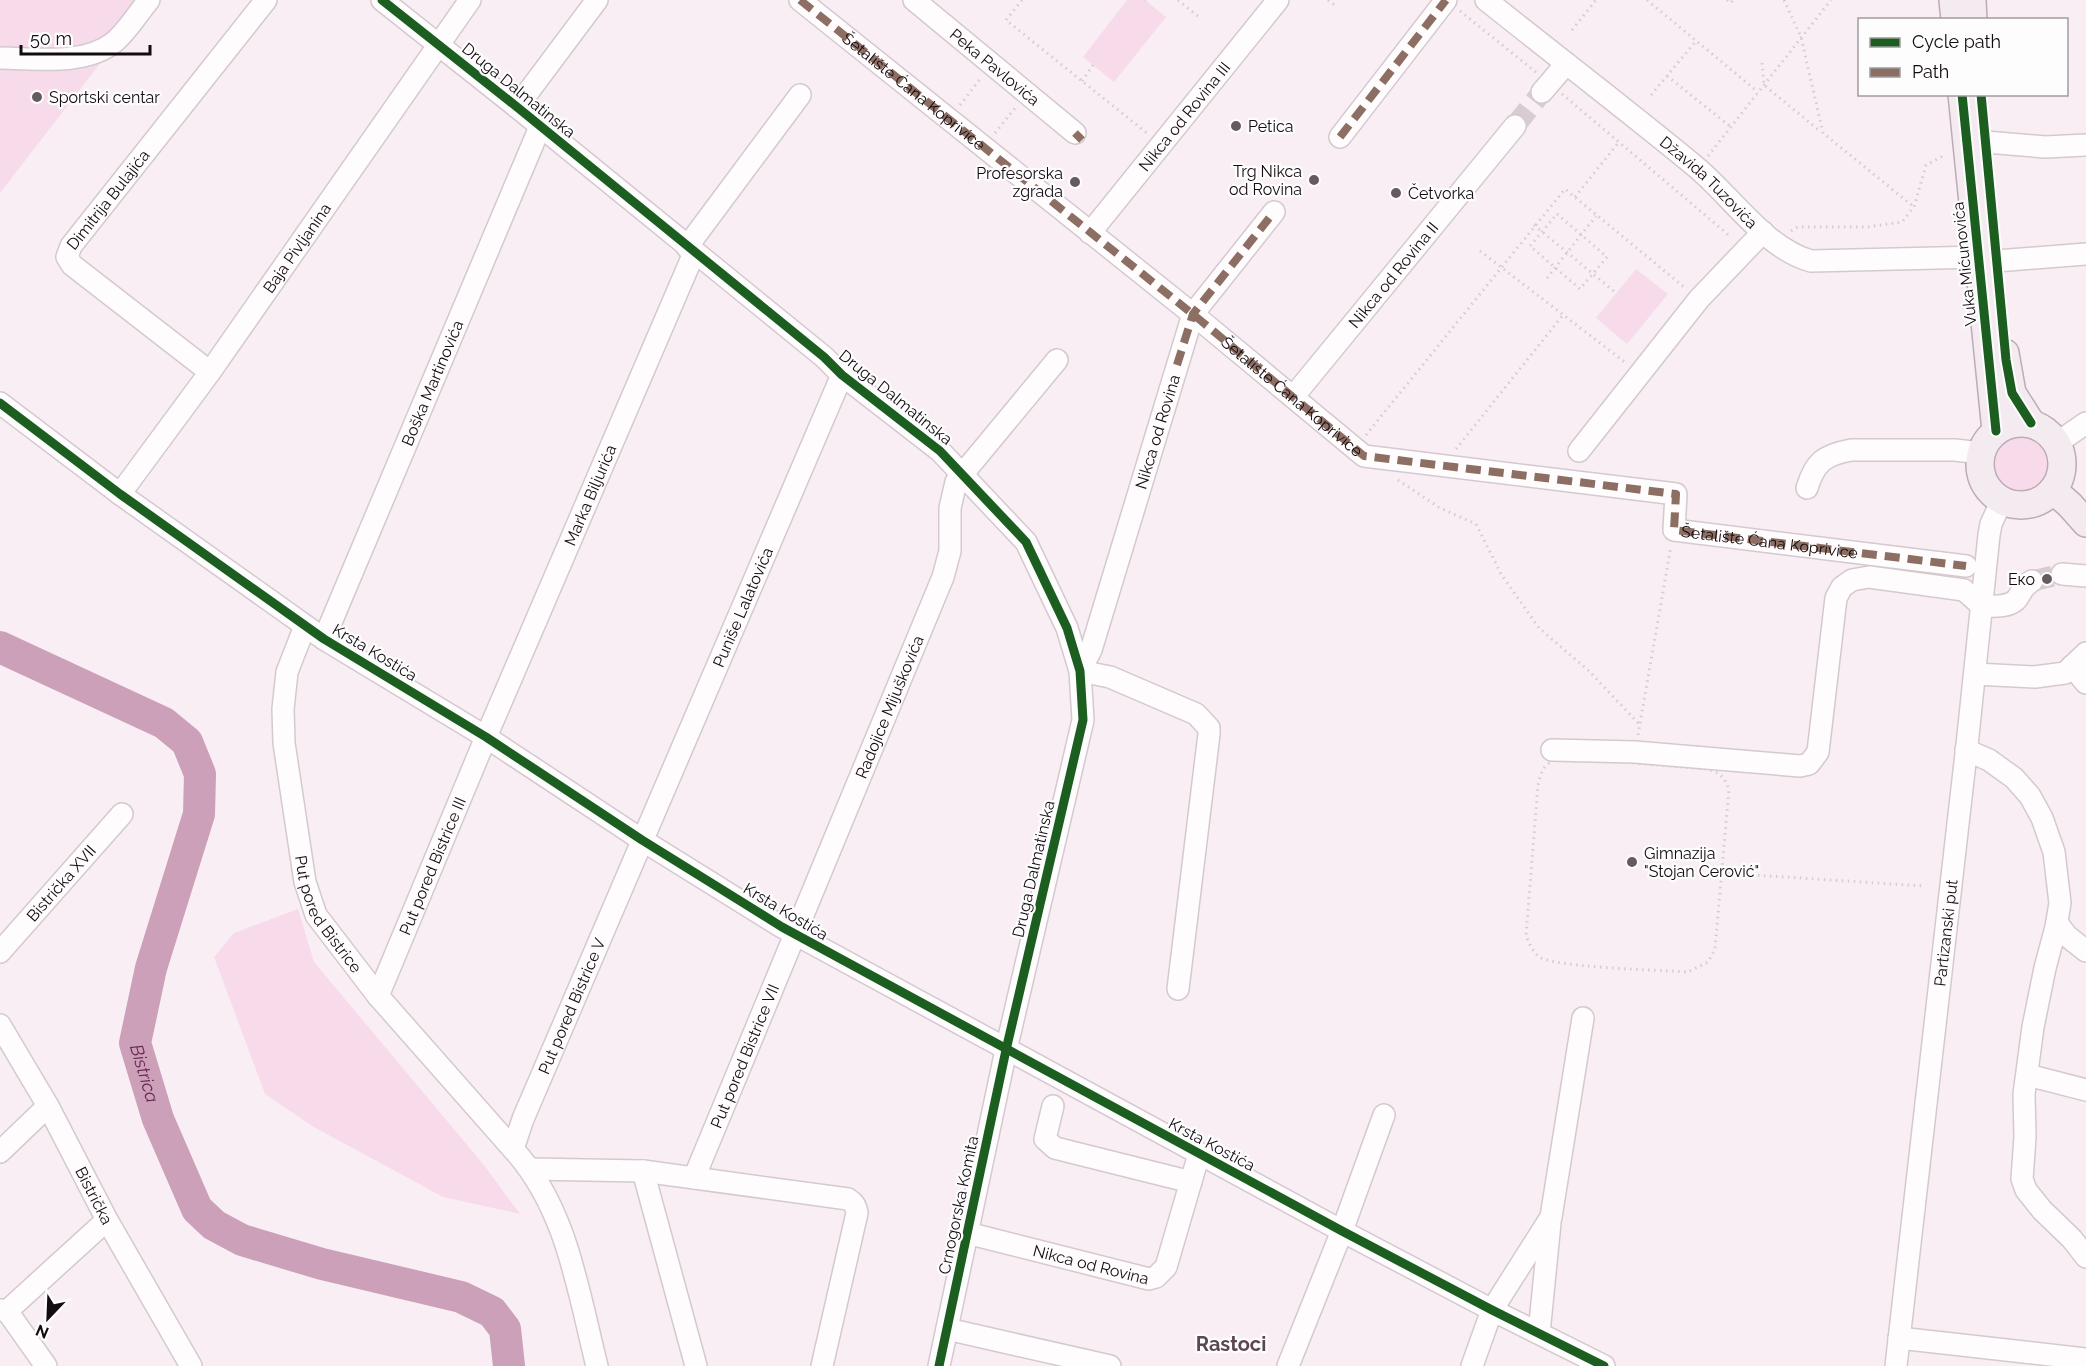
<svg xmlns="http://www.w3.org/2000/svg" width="2086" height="1366" font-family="Raleway,sans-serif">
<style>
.green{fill:#f8dbeb}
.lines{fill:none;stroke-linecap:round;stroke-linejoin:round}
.river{stroke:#cba0b8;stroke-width:32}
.minor-tunnel{stroke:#d6ccd2;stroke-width:21;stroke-dasharray:21 10;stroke-linecap:butt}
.minor-casing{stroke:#d4c9cf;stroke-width:24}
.major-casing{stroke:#bdabb5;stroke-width:30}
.path{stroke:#d1cecf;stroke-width:3;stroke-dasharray:1.5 4.5;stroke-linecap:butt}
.minor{stroke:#fefcfd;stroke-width:21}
.major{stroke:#f4ebf1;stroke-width:27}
.quiet{stroke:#8d6e63;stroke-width:8;stroke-dasharray:15 8;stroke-linecap:butt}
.cycleway-casing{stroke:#fdfdfd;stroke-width:13}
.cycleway{stroke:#1b5e20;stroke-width:9}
.poi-dot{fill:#645a60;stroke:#fdfdfd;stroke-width:2}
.labels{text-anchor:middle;stroke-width:4.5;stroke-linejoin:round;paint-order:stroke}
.street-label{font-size:16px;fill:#130b10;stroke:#fdfdfd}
.poi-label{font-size:16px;fill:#130b10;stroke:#fdfdfd;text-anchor:start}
.water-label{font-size:18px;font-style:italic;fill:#692550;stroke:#fdfdfd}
.quarter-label{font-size:20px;font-weight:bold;fill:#5b4652;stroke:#fdfdfd}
</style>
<rect width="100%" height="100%" fill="#f9eef4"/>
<g class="green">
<polygon points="0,0 149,0 0,193"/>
<polygon points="1127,0 1145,0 1166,17 1114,82 1083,57"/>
<polygon points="1636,269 1668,294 1627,344 1596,318"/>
<circle cx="2022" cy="465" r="30"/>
<polygon points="298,909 314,962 484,1165 520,1214 443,1197 312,1126 265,1094 214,957 234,933"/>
</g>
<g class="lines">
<path class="river" id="s1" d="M 0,647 L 164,723 L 187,742 L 200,774 L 199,814 L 151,968 L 135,1043 L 158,1119 L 197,1209 L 214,1225 L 242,1240 L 322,1264 L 461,1297 L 492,1312 L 505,1329 L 509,1366"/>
<g class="minor-tunnel">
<polyline points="1515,126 1542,92"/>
<polyline points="2032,581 2062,574"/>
</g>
<defs>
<g id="minor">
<polyline points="382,0 517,107 824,357 842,375 940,451 1026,542 1067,628 1080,671 1083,720 1006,1050 939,1366"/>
<polyline points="800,0 1200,320 1364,456 1676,494 1674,530 1966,566"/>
<path id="s2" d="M 914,0 L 1075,133"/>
<path id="s3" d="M 1486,0 C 1556,56 1627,110 1696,167 C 1731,196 1766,249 1811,261 L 1979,257"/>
<path d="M 0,58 C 35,58 83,66 113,43 C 127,32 138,13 149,0"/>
<polyline points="1542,92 1566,64"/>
<polyline points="517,107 597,0"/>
<polyline points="1340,137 1446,0"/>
<polyline points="1986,142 2045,147 2086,145"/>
<path id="s4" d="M 1090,233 L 1278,0"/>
<polyline points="687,247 800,95"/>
<polyline points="1996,261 2086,254"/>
<path id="s5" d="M 210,372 L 72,265 L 67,257 L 71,246 L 266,0"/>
<path id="s6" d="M 1293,397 L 1515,126"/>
<polyline points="0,403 120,494 324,639 486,737 642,840 782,927 1342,1231 1492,1310 1604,1366"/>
<polyline points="2057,443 2086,423"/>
<polyline points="1579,451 1699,299 1763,232"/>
<path d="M 1807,488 C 1815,462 1824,455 1851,450 L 1955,450 L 1981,453"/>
<path id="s7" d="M 120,494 L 210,372 L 470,0"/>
<polyline points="2062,574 2086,576"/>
<path id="s8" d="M 305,626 L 287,672 L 283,709 L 284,743 L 305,882 L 316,915 L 378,996 L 513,1149"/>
<path id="s9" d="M 324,639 L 540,127"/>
<polyline points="2072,666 2086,683"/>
<polyline points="1975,674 2035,677 2065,673 2086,653"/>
<path d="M 1552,750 L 1635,752 L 1800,766 L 1809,764 L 1818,752 L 1836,598 L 1842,587 L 1852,580 L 1869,577 L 1964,590 L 1982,606 C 1993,606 2007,608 2016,600 C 2022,593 2022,586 2032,581"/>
<polyline points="1966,750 1989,760 2014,778 2030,796 2042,818 2054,852 2060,903 2056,927 2045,968 2033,1027 2024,1094 2025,1137 2022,1179 2026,1190 2042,1210 2072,1239 2086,1257"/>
<polyline points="2057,923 2067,936 2086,951"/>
<path id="s10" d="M 0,952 L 122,814"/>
<path id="s11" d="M 1178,989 L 1209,734 L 1209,728 L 1196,714 L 1110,677 L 1080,671 L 1091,650 L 1193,314 L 1274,212"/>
<path id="s12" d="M 378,996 L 486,737 L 694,253"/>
<path id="s13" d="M 0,1025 L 48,1106 L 107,1220 L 191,1366"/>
<polyline points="2028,1075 2086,1090"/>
<polyline points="1053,1106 1045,1139 1055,1148 1191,1182"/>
<polyline points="0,1152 48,1106"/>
<path d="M 530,1169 L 643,1171 L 848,1199 C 854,1203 856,1206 857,1213 L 822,1366"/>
<polyline points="643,1171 696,1366"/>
<path id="s14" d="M 694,1178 L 943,577 L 950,551 L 950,508 L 956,482 L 1057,360"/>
<path id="s15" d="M 967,1233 L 1149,1279 L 1156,1277 L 1166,1267 L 1199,1154"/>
<polyline points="0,1310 7,1311 107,1220"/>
<polyline points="7,1311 46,1366"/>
<polyline points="947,1329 1110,1366"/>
<polyline points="1539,1333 1550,1223"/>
<polyline points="1899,1338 2086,1359"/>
<path id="s16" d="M 597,1366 C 578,1291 567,1208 513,1149 L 523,1119 L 842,375"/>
<polyline points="1288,1366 1342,1231 1384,1115"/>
<polyline points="1472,1366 1492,1310 1551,1217 1583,1018"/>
<path id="s17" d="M 1896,1366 L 1967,745 L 1989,535 L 1991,524 L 2002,500"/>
</g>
<g id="major">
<polyline points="1953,0 1955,20"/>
<polyline points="1972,0 1973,20"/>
<polyline points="1962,94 1996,431"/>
<polyline points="2005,353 2012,393 2031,423"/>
<circle cx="2021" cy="464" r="41"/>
<polyline points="2053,490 2070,505 2086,523"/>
</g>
</defs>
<use href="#minor" class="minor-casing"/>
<use href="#major" class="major-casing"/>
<g class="path">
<polyline points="1022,0 1006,20 1148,134"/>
<polyline points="1145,0 1146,0"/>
<polyline points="1178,0 1200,18"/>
<polyline points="1328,0 1337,7"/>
<polyline points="1647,0 1758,92"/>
<polyline points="1727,0 1731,3 1733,0"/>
<polyline points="1784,0 1801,37 1823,133 1914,207"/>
<polyline points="1460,11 1537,73"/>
<polyline points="1572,30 1596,0"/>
<polyline points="1762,63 1764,85 1821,132"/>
<polyline points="1667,76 1731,127"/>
<polyline points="1082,81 1093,65"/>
<polyline points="1562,94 1731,237"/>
<polyline points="1651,95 1696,41"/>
<polyline points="960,105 980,79"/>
<polyline points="995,133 1015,108"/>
<polyline points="1708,156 1831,0"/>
<polyline points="1575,197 1619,142"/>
<polygon points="1557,214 1607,257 1580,289 1530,246"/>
<polyline points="1534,225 1616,293"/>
<polyline points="1791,231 1798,227 1867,227 1902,222 1914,207 1926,165 1945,155"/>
<polyline points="1480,251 1626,363"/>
<polyline points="1547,278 1596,216"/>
<polyline points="1366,435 1565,189 1684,287"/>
<polyline points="1456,449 1563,315"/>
<polyline points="1398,480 1440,508 1476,524 1501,574 1539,628 1589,671 1640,725"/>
<polyline points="1638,735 1671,546"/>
<path d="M 1561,757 L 1706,769 C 1719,772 1724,776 1729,789 L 1715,949 L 1708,962 L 1688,972 C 1663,970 1552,968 1538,956 C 1532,950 1529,943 1526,936 L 1538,785 C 1542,768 1544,764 1561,757 Z"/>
<polyline points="1722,873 1924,886"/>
</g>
<use href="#minor" class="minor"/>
<use href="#major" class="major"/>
<g class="quiet">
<path id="s18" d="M 800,0 L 1200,320 L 1364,456 L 1676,494 L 1674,530 L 1966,566"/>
<polyline points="1075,133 1082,140"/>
<polyline points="1340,137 1446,0"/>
<polyline points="1177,365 1193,314 1274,212"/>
</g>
<defs>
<g id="cycleway">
<polyline points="382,0 517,107 824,357 842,375 940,451 1026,542 1067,628 1080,671 1083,720 1006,1050 939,1366"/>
<polyline points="1962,94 1996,431"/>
<polyline points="1981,94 2006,360 2012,393 2031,423"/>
<polyline points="0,403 120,494 324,639 486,737 642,840 782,927 1342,1231 1492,1310 1604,1366"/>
</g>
</defs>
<use href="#cycleway" class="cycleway-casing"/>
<use href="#cycleway" class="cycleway"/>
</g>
<g class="poi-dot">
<circle cx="37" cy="97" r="6"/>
<circle cx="1236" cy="126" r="6"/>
<circle cx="1314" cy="180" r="6"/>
<circle cx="1075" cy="182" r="6"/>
<circle cx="1396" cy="193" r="6"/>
<circle cx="2047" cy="579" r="6"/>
<circle cx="1632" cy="862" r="6"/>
</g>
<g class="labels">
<g class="street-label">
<text dy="6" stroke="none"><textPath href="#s2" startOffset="105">Peka Pavlovića</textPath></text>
<text transform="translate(519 90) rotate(39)" y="6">Druga Dalmatinska</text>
<text dy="6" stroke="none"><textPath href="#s18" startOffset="146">Šetalište Ćana Koprivice</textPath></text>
<text dy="6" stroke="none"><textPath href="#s4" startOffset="150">Nikca od Rovina III</textPath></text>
<text dy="6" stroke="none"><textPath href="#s3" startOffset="288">Džavida Tuzovića</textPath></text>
<text dy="6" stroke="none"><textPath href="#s5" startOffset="255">Dimitrija Bulajića</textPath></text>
<text dy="6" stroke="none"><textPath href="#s7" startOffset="303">Baja Pivljanina</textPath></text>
<text transform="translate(1964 264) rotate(-96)" y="6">Vuka Mićunovića</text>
<text dy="6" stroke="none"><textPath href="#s6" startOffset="158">Nikca od Rovina II</textPath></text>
<text dy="6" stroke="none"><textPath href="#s9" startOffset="278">Boška Martinovića</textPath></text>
<text dy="6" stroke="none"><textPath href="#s18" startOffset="632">Šetalište Ćana Koprivice</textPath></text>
<text transform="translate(896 397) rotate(39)" y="6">Druga Dalmatinska</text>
<text dy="6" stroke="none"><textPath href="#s11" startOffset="658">Nikca od Rovina</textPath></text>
<text dy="6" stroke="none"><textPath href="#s12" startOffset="544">Marka Biljurića</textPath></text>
<text dy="6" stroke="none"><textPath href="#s18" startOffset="1172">Šetalište Ćana Koprivice</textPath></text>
<text dy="6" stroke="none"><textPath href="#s16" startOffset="824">Puniše Lalatovića</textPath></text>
<text transform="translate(375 652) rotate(31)" y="6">Krsta Kostića</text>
<text dy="6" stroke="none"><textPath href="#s14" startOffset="510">Radojice Mijuškovića</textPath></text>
<text dy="6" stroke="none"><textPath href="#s12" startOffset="141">Put pored Bistrice III</textPath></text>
<text transform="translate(1033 869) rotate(-77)" y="6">Druga Dalmatinska</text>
<text dy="6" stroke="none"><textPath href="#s10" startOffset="92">Bistrička XVII</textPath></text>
<text transform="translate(786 911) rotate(31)" y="6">Krsta Kostića</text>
<text dy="6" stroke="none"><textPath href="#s8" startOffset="300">Put pored Bistrice</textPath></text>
<text dy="6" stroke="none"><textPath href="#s17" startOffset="436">Partizanski put</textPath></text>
<text dy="6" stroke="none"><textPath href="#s16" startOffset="390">Put pored Bistrice V</textPath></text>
<text dy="6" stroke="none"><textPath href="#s14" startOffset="132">Put pored Bistrice VII</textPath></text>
<text transform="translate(1212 1144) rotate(28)" y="6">Krsta Kostića</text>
<text dy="6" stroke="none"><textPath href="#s13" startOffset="195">Bistrička</textPath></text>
<text transform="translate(958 1205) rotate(-78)" y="6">Crnogorska Komita</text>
<text dy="6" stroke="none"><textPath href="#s15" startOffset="128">Nikca od Rovina</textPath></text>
</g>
<g class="poi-label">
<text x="49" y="103">Sportski centar</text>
<text x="1248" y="132">Petica</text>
<text x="1302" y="177" text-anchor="end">Trg Nikca<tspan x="1302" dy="18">od Rovina</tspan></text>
<text x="1063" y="179" text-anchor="end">Profesorska<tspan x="1063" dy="18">zgrada</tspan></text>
<text x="1408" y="199">Četvorka</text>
<text x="2035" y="585" text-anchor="end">Еко</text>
<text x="1644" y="859">Gimnazija<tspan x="1644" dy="18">"Stojan Cerović"</tspan></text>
</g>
<g class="water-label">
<text dy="6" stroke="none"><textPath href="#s1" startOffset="555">Bistrica</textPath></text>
</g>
<g class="quarter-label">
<text x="1231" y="1351">Rastoci</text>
</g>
</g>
<rect x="1858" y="18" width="210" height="78" fill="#fdfdfd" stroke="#9f9c9e" stroke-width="1.5"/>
<rect x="1870" y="38" width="30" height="9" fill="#1b5e20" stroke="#9f9c9e" stroke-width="1.5"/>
<text x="1912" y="48" font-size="18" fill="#130b10">Cycle path</text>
<rect x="1870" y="68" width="30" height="9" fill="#8d6e63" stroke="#9f9c9e" stroke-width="1.5"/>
<text x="1912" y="78" font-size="18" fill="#130b10">Path</text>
<g transform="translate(48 1318) rotate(203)" stroke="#fdfdfd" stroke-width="4.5" paint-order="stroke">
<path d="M0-4.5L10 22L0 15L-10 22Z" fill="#130b10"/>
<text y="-9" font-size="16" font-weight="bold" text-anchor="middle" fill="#130b10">N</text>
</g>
<path d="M21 45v9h129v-9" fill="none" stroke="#130b10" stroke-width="3"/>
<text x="30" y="45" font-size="18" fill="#130b10" stroke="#fdfdfd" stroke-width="4.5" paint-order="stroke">50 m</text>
</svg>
